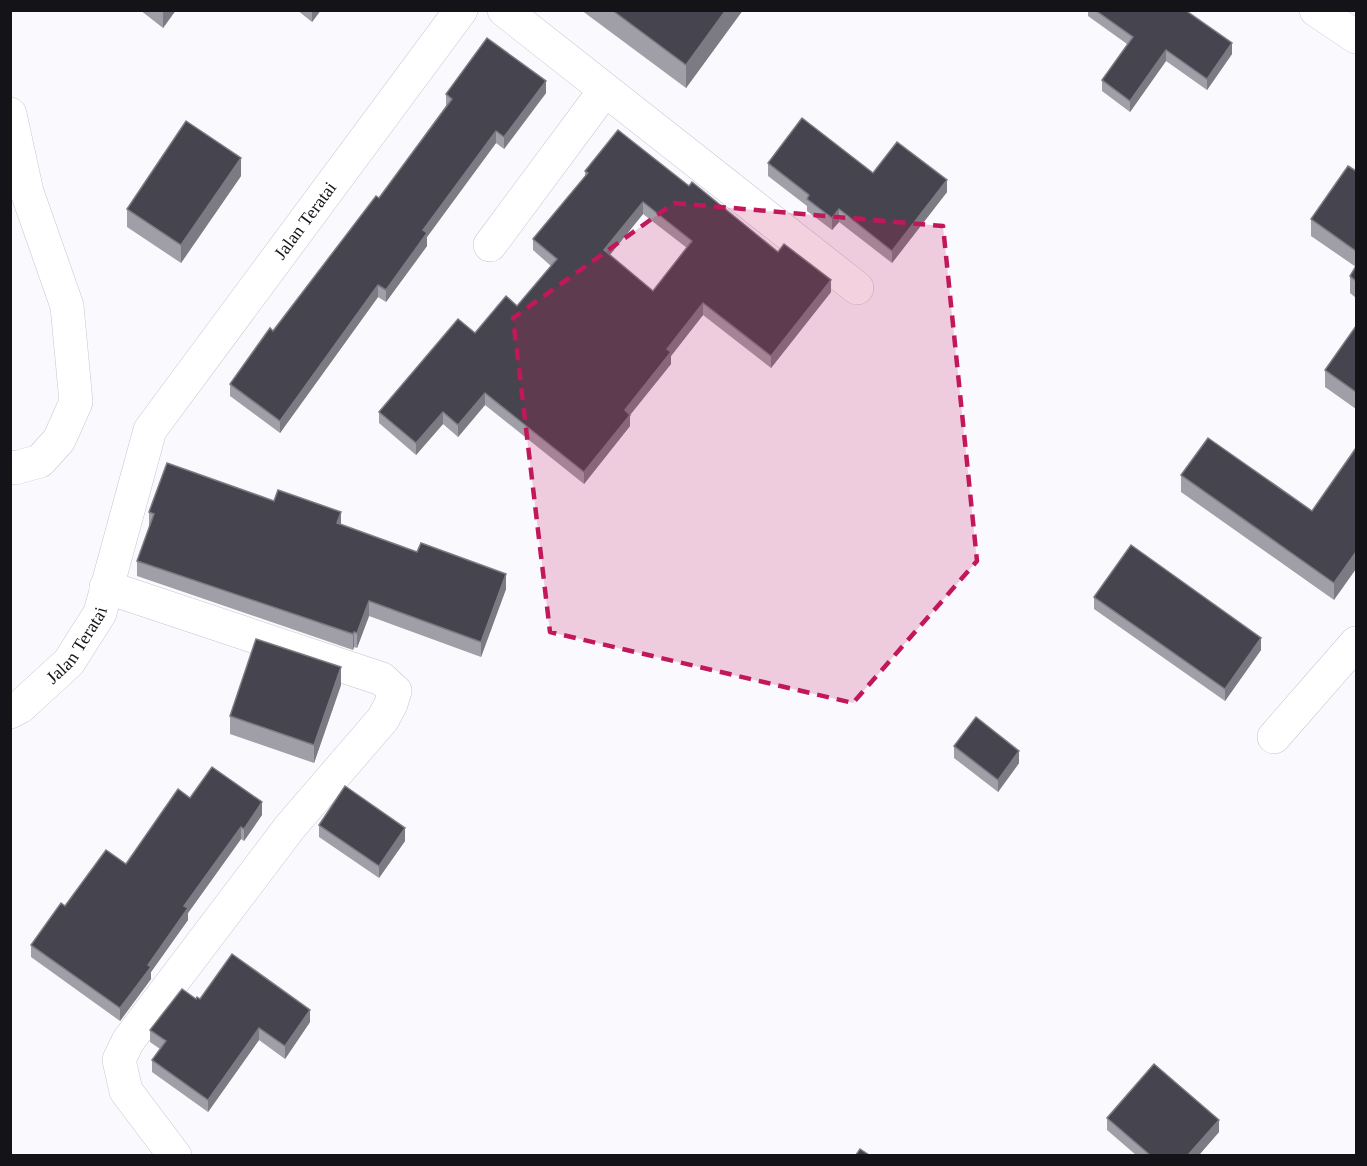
<svg xmlns="http://www.w3.org/2000/svg" width="1367" height="1166" font-family="Georgia,serif">
<style>
.lines{fill:none;stroke-linecap:round;stroke-linejoin:round}
.minor-casing{stroke:#c8c5d1;stroke-width:34}
.major-casing{stroke:#c8c5d1;stroke-width:34}
.minor{stroke:#fff;stroke-width:33}
.major{stroke:#fff;stroke-width:33}
.wall{fill:#a09ea6;fill-rule:evenodd}
.shaded-wall{fill:#7c7a83}
.building{fill:#46444e;stroke:#7c7a83;stroke-width:1.5;fill-rule:evenodd}
.marked{fill:#c2185b;fill-opacity:0.2;stroke:#c2185b;stroke-width:4.5;stroke-dasharray:12 8;stroke-linejoin:round}
.labels{text-anchor:middle;stroke-width:6;stroke-linejoin:round;paint-order:stroke}
.street-label{font-size:18px;fill:#141318;stroke:#faf9fe}
</style>
<rect width="100%" height="100%" fill="#faf9fe"/>
<g class="lines">
<defs>
<g id="minor">
<polyline points="504,10 857,288"/>
<polyline points="10,114 27,192 67,306 76,402 59,440 40,461 15,468 10,467"/>
<polyline points="490,245 605,90"/>
<polyline points="106,587 382,679 395,691 391,704 383,719 290,827 128,1041 119,1060 126,1091 175,1156"/>
<path id="s1" d="M 10,712 L 20,707 L 69,662 L 100,613 L 150,430 L 461,10"/>
<polyline points="1274,737 1356,643"/>
</g>
<polyline id="major" points="1316,10 1356,37"/>
</defs>
<use href="#minor" class="minor-casing"/>
<use href="#major" class="major-casing"/>
<use href="#minor" class="minor"/>
<use href="#major" class="major"/>
</g>
<g class="wall">
<polygon points="140,10 176,10 163,28"/>
<polygon points="297,10 321,10 312,22"/>
<polygon points="581,10 743,10 686,88"/>
<polygon points="1088,10 1185,10 1232,54 1207,90 1166,61 1130,112 1102,91 1102,80 1127,44 1088,16"/>
<polygon points="546,93 504,149 496,143 427,237 427,246 386,302 378,297 280,433 230,396 230,384 273,331 379,198 446,106 446,94"/>
<polygon points="768,163 873,173 947,192 892,263 839,222 832,230 807,211 807,206 768,176"/>
<path d="M 585,171 L 689,186 L 831,292 L 771,368 L 703,315 L 671,356 L 671,364 L 630,415 L 630,426 L 584,484 L 485,405 L 458,437 L 443,424 L 416,455 L 379,423 L 379,412 L 475,333 L 517,306 L 551,266 L 533,250 L 533,239 L 585,176 ZM 643,214 L 687,248 L 653,291 L 610,255 Z"/>
<polygon points="1356,171 1356,298 1350,293 1350,276 1356,267 1311,236 1311,219"/>
<polygon points="241,176 181,263 127,227 127,209"/>
<polygon points="1356,326 1356,409 1325,387 1325,370"/>
<polygon points="1356,448 1334,600 1181,492 1181,475 1312,511"/>
<polygon points="274,501 341,524 506,589 481,657 369,616 357,648 354,647 353,650 137,576 137,561 149,527 149,512"/>
<polygon points="1094,597 1261,650 1225,701 1094,609"/>
<polygon points="341,685 314,763 230,734 230,716"/>
<polygon points="954,746 1019,763 998,792 954,758"/>
<polygon points="190,798 262,815 244,841 241,839 188,913 188,920 151,972 151,979 120,1021 31,957 31,945 65,906 126,864"/>
<polygon points="319,825 405,841 379,878 319,837"/>
<polygon points="196,999 200,999 310,1022 285,1059 259,1040 208,1112 152,1072 152,1060 160,1049 150,1042 150,1030"/>
<polygon points="1107,1118 1219,1132 1199,1155 1136,1155 1107,1130"/>
</g>
<g class="shaded-wall">
<polygon points="165,10 176,10 163,28 163,13"/>
<polygon points="312,10 321,10 312,22"/>
<polygon points="726,10 743,10 686,88 686,65"/>
<polygon points="1232,43 1232,54 1207,90 1207,79"/>
<polygon points="1166,50 1166,61 1130,112 1130,101"/>
<polygon points="546,81 546,93 504,149 504,137"/>
<polygon points="496,131 496,143 427,237 427,246 386,302 386,290 423,230"/>
<polygon points="241,158 241,176 181,263 181,245"/>
<polygon points="947,180 947,192 892,263 892,251"/>
<polygon points="643,202 643,214 604,262 604,250"/>
<polygon points="839,209 839,222 832,230 832,218"/>
<polygon points="831,280 831,292 771,368 771,356"/>
<polygon points="378,285 378,297 280,433 280,421"/>
<polygon points="703,303 703,315 671,356 671,364 630,415 630,426 584,484 584,472 625,410 667,349"/>
<polygon points="485,393 485,405 458,437 458,425"/>
<polygon points="443,412 443,424 416,455 416,443"/>
<polygon points="341,512 341,527 337,523"/>
<polygon points="1356,552 1356,569 1334,600 1334,583"/>
<polygon points="506,574 506,589 481,657 481,642"/>
<polygon points="369,601 369,616 357,648 357,633"/>
<polygon points="354,632 354,647 353,650 353,634"/>
<polygon points="1261,638 1261,650 1225,701 1225,689"/>
<polygon points="341,667 341,685 314,763 314,745"/>
<polygon points="1019,751 1019,763 998,792 998,780"/>
<polygon points="262,802 262,815 244,841 244,829"/>
<polygon points="241,827 241,839 188,913 188,920 151,972 151,979 120,1021 120,1008 184,906"/>
<polygon points="405,828 405,841 379,878 379,866"/>
<polygon points="310,1010 310,1022 285,1059 285,1046"/>
<polygon points="259,1028 259,1040 208,1112 208,1100"/>
<polygon points="1219,1120 1219,1132 1199,1155 1188,1155"/>
</g>
<g class="building">
<polygon points="612,10 726,10 686,65"/>
<polygon points="1095,10 1185,10 1232,43 1207,79 1166,50 1130,101 1102,80 1133,37"/>
<polygon points="487,38 546,81 504,137 496,131 423,230 427,233 386,290 378,285 280,421 230,384 270,328 273,331 376,196 379,198 452,99 446,94"/>
<polygon points="802,118 873,173 897,142 947,180 892,251 839,209 832,218 807,199 809,195 768,163"/>
<polygon points="186,121 241,158 181,245 127,209"/>
<path d="M 618,130 L 689,186 L 692,182 L 778,252 L 784,244 L 831,280 L 771,356 L 703,303 L 667,349 L 671,352 L 625,410 L 630,415 L 584,472 L 485,393 L 458,425 L 443,412 L 416,443 L 379,412 L 458,319 L 475,333 L 506,296 L 517,306 L 557,259 L 533,239 L 588,173 L 585,171 ZM 643,202 L 692,241 L 653,291 L 604,250 Z"/>
<polygon points="1348,166 1356,171 1356,251 1311,219"/>
<polygon points="1356,266 1356,281 1350,276"/>
<polygon points="1356,326 1356,392 1325,370"/>
<polygon points="1208,438 1312,511 1356,448 1356,552 1334,583 1181,475"/>
<polygon points="167,463 274,501 278,490 341,512 337,523 417,552 421,543 506,574 481,642 369,601 357,633 354,632 353,634 137,561 154,514 149,512"/>
<polygon points="1131,545 1261,638 1225,689 1094,597"/>
<polygon points="256,639 341,667 314,745 230,716"/>
<polygon points="976,717 1019,751 998,780 954,746"/>
<polygon points="212,767 262,802 244,829 241,827 184,906 188,908 148,965 151,967 120,1008 31,945 61,903 65,906 106,850 126,864 178,789 190,798"/>
<polygon points="345,786 405,828 379,866 319,825"/>
<polygon points="232,954 310,1010 285,1046 259,1028 208,1100 152,1060 166,1041 150,1030 182,989 196,999 197,997 200,999"/>
<polygon points="1154,1064 1219,1120 1188,1155 1150,1155 1107,1118"/>
<polygon points="860,1149 869,1155 856,1155"/>
</g>
<path class="marked" d="M 674,203 L 943,226 L 977,561 L 853,703 L 550,632 L 513,318 Z"/>
<g class="labels">
<g class="street-label">
<text dy="6" stroke="none"><textPath href="#s1" startOffset="586">Jalan Teratai</textPath></text>
<text dy="6" stroke="none"><textPath href="#s1" startOffset="96">Jalan Teratai</textPath></text>
</g>
</g>
<rect width="1367" height="1166" fill="none" stroke="#141318" stroke-width="24"/>
</svg>
